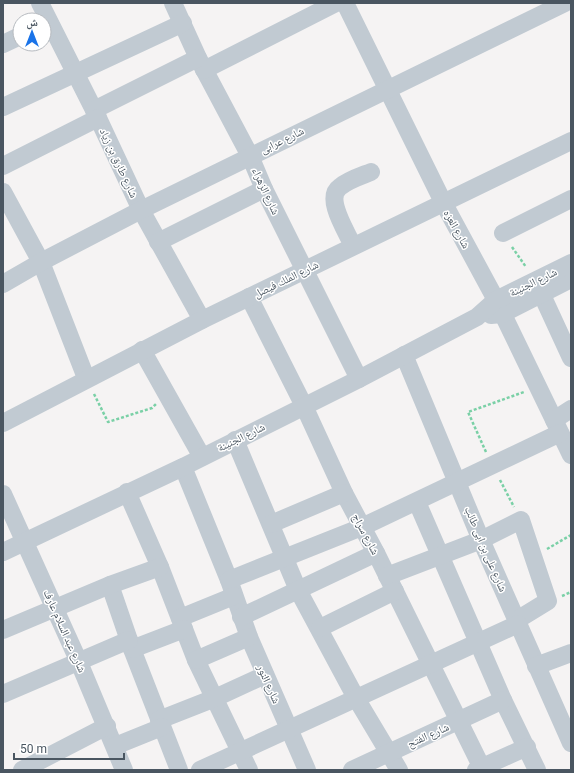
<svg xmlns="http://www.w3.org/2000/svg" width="574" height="773" font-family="Roboto,'Noto Naskh Arabic',sans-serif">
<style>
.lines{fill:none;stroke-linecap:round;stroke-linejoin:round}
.path{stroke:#7ad0a6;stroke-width:2.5;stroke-dasharray:3 2;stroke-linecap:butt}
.minor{stroke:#c1cad2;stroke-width:18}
.labels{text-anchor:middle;stroke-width:3;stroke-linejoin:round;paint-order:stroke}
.street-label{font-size:11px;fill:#4a5661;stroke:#fff}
</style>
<rect width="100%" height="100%" fill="#f5f3f3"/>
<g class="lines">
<g class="path">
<polyline points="512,247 526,267"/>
<polyline points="94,394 108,422 152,408 156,404"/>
<polyline points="486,452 468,412 524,392"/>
<polyline points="500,480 514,507"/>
<polyline points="547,549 571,535"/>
<polyline points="562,596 571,592"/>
</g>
<g class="minor">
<polyline points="40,3 98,118 141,210 202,320"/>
<polyline points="173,3 198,58 250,156 264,189 359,379"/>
<polyline points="345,3 443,202 496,300 571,455"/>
<polyline points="3,44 20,36"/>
<polyline points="204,70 336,3"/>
<polyline points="3,107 183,23"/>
<polyline points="94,110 198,58"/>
<polyline points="3,166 98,118"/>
<polyline points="3,192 41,262 86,378"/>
<polyline points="503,233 571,199"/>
<polyline points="158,242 264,189"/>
<path d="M 353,246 C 347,232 324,198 340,187 C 348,180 361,176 371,172"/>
<polyline points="536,282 571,358"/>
<polyline points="3,284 41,262 141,210 565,3"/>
<polyline points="249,297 304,406 344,493 376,553 483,770"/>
<polyline points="491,315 502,314 571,279"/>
<polyline points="142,350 202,457"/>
<polyline points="404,355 481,540 571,743"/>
<polyline points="554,420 571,409"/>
<polyline points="3,423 202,320 571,141"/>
<polyline points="235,440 298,590 356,698 399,770"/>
<polyline points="183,467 229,580 249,637 307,770"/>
<polyline points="127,492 160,567 196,660 249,770"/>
<polyline points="3,494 78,660 124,770"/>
<polyline points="417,502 503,700 537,770"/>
<polyline points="271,524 344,493"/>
<polyline points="3,552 183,467 359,379 477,317 496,300 571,263"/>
<polyline points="387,576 481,540 521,520 548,601 517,620"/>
<polyline points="229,580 362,527 560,433"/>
<polyline points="110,585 132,649 179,770"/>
<polyline points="241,617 376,553"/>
<polyline points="180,618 234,596"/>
<polyline points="320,628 395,591"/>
<polyline points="3,630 110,585 160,567"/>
<polyline points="132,649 184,629"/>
<polyline points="196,660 249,637"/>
<polyline points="536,666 571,653"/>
<polyline points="3,694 129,640"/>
<polyline points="159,720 215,698 265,675"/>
<polyline points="115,746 162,727"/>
<polyline points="22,770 107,726"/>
<polyline points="200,770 518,624"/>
<polyline points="352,770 503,700"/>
<polyline points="476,770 527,747"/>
</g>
</g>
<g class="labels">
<g class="street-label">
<text transform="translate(282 140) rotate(-26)" y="4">شارع عرابى</text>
<text transform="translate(119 163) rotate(65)" y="4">شارع طارق بن زياد</text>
<text transform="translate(266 191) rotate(65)" y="4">شارع الزهراء</text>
<text transform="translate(457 229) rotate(61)" y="4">شارع العزه</text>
<text transform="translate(286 279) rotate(-26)" y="4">شارع الملك فيصل</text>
<text transform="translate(533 282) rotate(-26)" y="4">شارع الجنينة</text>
<text transform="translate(241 437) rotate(-26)" y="4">شارع الجنينة</text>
<text transform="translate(366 534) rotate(62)" y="4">شارع سراج</text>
<text transform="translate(486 549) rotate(67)" y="4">شارع على بن ابى طالب</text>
<text transform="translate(65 631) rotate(66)" y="4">شارع عبد السلام عارف</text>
<text transform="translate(269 684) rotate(66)" y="4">شارع النور</text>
<text transform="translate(428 735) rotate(-24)" y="4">شارع الفتح</text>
</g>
</g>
<rect width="574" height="773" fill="none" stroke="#4a5661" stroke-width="8"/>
<g transform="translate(32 32)"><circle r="19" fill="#ffffff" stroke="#b7bbc0"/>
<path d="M0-3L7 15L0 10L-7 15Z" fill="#1a73e8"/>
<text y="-6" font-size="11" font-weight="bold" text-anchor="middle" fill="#4a5661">ش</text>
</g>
<path d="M14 753v6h110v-6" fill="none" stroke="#4a5661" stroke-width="2"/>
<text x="20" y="753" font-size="12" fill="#4a5661" stroke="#ffffff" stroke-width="3" paint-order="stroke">50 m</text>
</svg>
